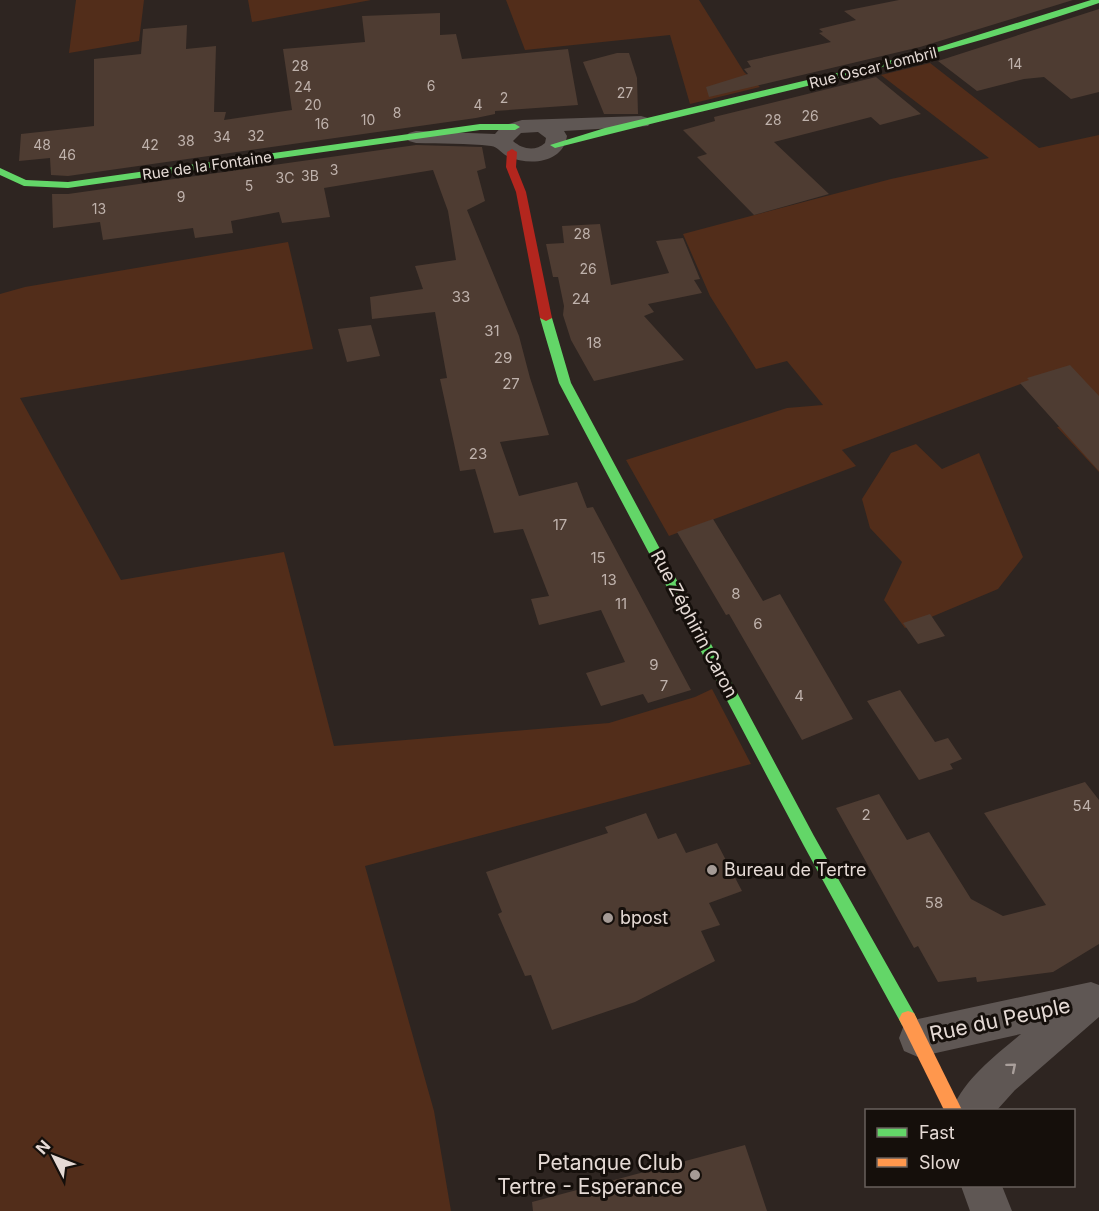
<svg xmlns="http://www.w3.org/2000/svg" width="1099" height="1211" font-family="Inter,sans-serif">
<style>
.green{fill:#522d1a}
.building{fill:#4e3c32}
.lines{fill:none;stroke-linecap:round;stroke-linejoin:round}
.street{fill:#5f5754;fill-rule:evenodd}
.fast{fill:#63d668;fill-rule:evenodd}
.slow{fill:#ff974d;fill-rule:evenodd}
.jam{fill:#b3261e;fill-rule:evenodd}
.oneway{stroke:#a99f9b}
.poi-dot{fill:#a59b96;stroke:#150f0b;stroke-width:2}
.labels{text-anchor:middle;stroke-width:6;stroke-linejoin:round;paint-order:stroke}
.far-number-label{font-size:14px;fill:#bfb2ac}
.far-street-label{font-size:15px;fill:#e5dad5;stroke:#150f0b}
.number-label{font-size:15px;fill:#bfb2ac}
.street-label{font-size:18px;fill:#e5dad5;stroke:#150f0b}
.poi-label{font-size:18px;fill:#e5dad5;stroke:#150f0b;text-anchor:start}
.near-street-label{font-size:21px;fill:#e5dad5;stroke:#150f0b}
.near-poi-label{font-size:21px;fill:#e5dad5;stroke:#150f0b;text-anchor:end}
</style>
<rect width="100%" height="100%" fill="#2e2521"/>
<g class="green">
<polygon points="76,0 144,0 139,41 69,53"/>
<polygon points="248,0 371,0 252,22"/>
<polygon points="506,0 699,0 744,72 760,87 690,104 670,35 525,50"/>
<polygon points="930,63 1039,148 1099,135 1099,472 1057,427 1066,425 1026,382 842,450 856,466 669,536 626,460 787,408 823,405 787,361 756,369 710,296 683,234 891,179 989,158 881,75"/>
<polygon points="288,242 313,349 20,398 121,580 284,552 334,746 609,723 695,697 712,689 751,764 365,866 434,1111 451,1211 0,1211 0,294 25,287"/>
<polygon points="916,444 942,469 979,453 1023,557 998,589 905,628 884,600 902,562 870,528 862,499 891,453"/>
</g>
<g class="building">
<polygon points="899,0 1073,0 920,47 709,97 706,87 748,74 744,69 751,67 747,61 831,42 819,33 823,32 819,29 856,20 844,11"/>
<polygon points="1099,9 1099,92 1071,99 1044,77 1024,79 977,91 938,61"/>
<polygon points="440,13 440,35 456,34 462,59 568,49 578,105 495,111 495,114 476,118 68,176 51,175 50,158 19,161 21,134 94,126 94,59 141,54 143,29 187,25 186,49 216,46 214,112 226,112 224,120 292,110 283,49 365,42 362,16"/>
<polygon points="617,53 629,53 637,78 638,114 604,114 583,62"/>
<polygon points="876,77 921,114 880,125 871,117 774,142 829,194 754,215 697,157 707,154 683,130 715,121 714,117"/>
<polygon points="416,145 482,147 486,168 477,171 485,201 467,210 519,336 530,378 549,435 500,442 519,496 577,482 587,508 593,507 691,690 648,703 643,694 601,706 586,673 625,662 601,610 539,625 531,599 549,596 523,529 494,533 475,469 460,471 440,379 447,378 435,312 372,319 370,297 423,289 415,266 456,260 448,211 433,170 324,188 330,217 282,223 279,212 231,221 233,233 195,238 193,228 103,240 100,222 53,228 52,194 68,194"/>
<polygon points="600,224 611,285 669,273 656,241 683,238 700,279 694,280 702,293 648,304 654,312 644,316 684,360 594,381 571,340 563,315 564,306 558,277 553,277 546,244 564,243 562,226"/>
<polygon points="371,325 380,356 347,362 338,329"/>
<polygon points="1070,365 1099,396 1099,471 1020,383 1029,380 1027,378"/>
<polygon points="713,519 763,601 780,594 853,719 802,740 729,614 726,615 677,532"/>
<polygon points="930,614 945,636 918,644 903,623"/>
<polygon points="900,690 935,742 948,738 962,759 950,764 953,769 919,780 867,701"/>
<polygon points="1085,782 1099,800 1099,944 1053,972 977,982 976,977 938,982 918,946 914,948 836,808 879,794 907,840 929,832 971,899 1003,916 1046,905 984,813"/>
<polygon points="646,813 658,839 676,833 686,853 717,843 742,891 709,903 720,925 701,931 715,961 635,1002 552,1030 531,975 525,976 498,914 502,912 486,872 608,833 605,827"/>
<polygon points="745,1145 767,1211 533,1211 532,1202"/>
</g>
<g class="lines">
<g class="street">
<path d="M 641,116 L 648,118 L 651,122 L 648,126 L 564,131 L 567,136 C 563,164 528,166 507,156 C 501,153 498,147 491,146 C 467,143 441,144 416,143 L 409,141 L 405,137 L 409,133 L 416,131 L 495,134 L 502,126 L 522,120 ZM 538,132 L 546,138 L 545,143 C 535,152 522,149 513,141 L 521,133 Z"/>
<path d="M 1091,982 L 1099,985 L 1099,1017 L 1015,1090 L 997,1110 L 952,1110 C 965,1078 995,1056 1021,1034 L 918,1057 L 904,1051 L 899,1038 L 904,1025 L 918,1019 Z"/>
<polygon points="961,1186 1002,1186 1012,1211 970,1211"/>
</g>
<g class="fast">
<path d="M 1091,0 L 1099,0 L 1099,3 C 921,64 737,101 555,148 L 550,145 L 605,128 L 913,55 Z"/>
<polygon points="480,124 515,124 520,127 515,130 480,130 68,188 24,186 0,175 0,168 26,180 68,182"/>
<polygon points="546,315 552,318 571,383 814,836 914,1013 917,1019 914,1025 908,1027 902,1025 804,846 559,383 540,318"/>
</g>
<polygon class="slow" points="908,1011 914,1013 962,1110 944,1110 899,1019 902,1013"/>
<polygon class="jam" points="512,149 517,152 516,167 526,192 552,318 546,321 540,318 516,192 506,167 507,152"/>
</g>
<defs><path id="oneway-chevron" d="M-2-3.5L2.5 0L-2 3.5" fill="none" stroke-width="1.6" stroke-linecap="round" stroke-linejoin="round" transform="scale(1.5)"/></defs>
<use class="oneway" href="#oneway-chevron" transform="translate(1012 1067) rotate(-40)"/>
<g class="poi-dot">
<circle cx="712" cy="870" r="6"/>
<circle cx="608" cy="918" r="6"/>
<circle cx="695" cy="1175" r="6"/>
</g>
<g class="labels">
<g class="far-number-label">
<text x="1015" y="69">14</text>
<text x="300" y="71">28</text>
<text x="431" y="91">6</text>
<text x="303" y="92">24</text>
<text x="625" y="98">27</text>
<text x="504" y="103">2</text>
<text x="313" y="110">20</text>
<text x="478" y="110">4</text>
<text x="397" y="118">8</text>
<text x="810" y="121">26</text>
<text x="368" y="125">10</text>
<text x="773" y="125">28</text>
<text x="322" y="129">16</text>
<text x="256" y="141">32</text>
<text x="222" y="142">34</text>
<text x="186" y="146">38</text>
<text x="42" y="150">48</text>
<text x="150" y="150">42</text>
<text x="67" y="160">46</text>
<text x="334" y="175">3</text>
<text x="310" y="181">3B</text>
<text x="285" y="183">3C</text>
<text x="249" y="191">5</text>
<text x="181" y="202">9</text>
<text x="99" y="214">13</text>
<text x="582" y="239">28</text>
<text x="588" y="274">26</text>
</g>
<g class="far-street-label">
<text transform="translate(873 68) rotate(-14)" y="5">Rue Oscar Lombril</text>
<text transform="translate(207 166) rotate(-8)" y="5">Rue de la Fontaine</text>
</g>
<g class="number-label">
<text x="461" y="302">33</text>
<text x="581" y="304">24</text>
<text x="492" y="336">31</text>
<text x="594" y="348">18</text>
<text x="503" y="363">29</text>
<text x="511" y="389">27</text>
<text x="478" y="459">23</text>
<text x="560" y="530">17</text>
<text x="598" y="563">15</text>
<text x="609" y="585">13</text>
<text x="736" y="599">8</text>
<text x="621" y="609">11</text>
<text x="758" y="629">6</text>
<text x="654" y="670">9</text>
<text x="664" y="691">7</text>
<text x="799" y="701">4</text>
<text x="1082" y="811">54</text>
<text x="866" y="820">2</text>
<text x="934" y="908">58</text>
</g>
<g class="street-label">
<text transform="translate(694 624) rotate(62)" y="6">Rue Zéphirin Caron</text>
</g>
<g class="poi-label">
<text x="724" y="876">Bureau de Tertre</text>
<text x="620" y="924">bpost</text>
</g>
<g class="near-street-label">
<text transform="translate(1000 1020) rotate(-12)" y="7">Rue du Peuple</text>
</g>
<g class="near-poi-label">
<text x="683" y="1170">Petanque Club<tspan x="683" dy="24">Tertre - Esperance</tspan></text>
</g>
</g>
<rect x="865" y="1109" width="210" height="78" fill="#150f0b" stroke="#68605c" stroke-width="1.5"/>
<rect x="877" y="1128" width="30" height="9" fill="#63d668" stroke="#68605c" stroke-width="1.5"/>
<text x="919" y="1139" font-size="18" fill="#e5dad5">Fast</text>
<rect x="877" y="1158" width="30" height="9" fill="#ff974d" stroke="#68605c" stroke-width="1.5"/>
<text x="919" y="1169" font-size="18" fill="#e5dad5">Slow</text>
<g transform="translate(54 1157) rotate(312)" stroke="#150f0b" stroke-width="4.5" paint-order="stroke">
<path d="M0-4.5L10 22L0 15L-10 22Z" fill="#e5dad5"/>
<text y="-9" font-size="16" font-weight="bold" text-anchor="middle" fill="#e5dad5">N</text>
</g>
</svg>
